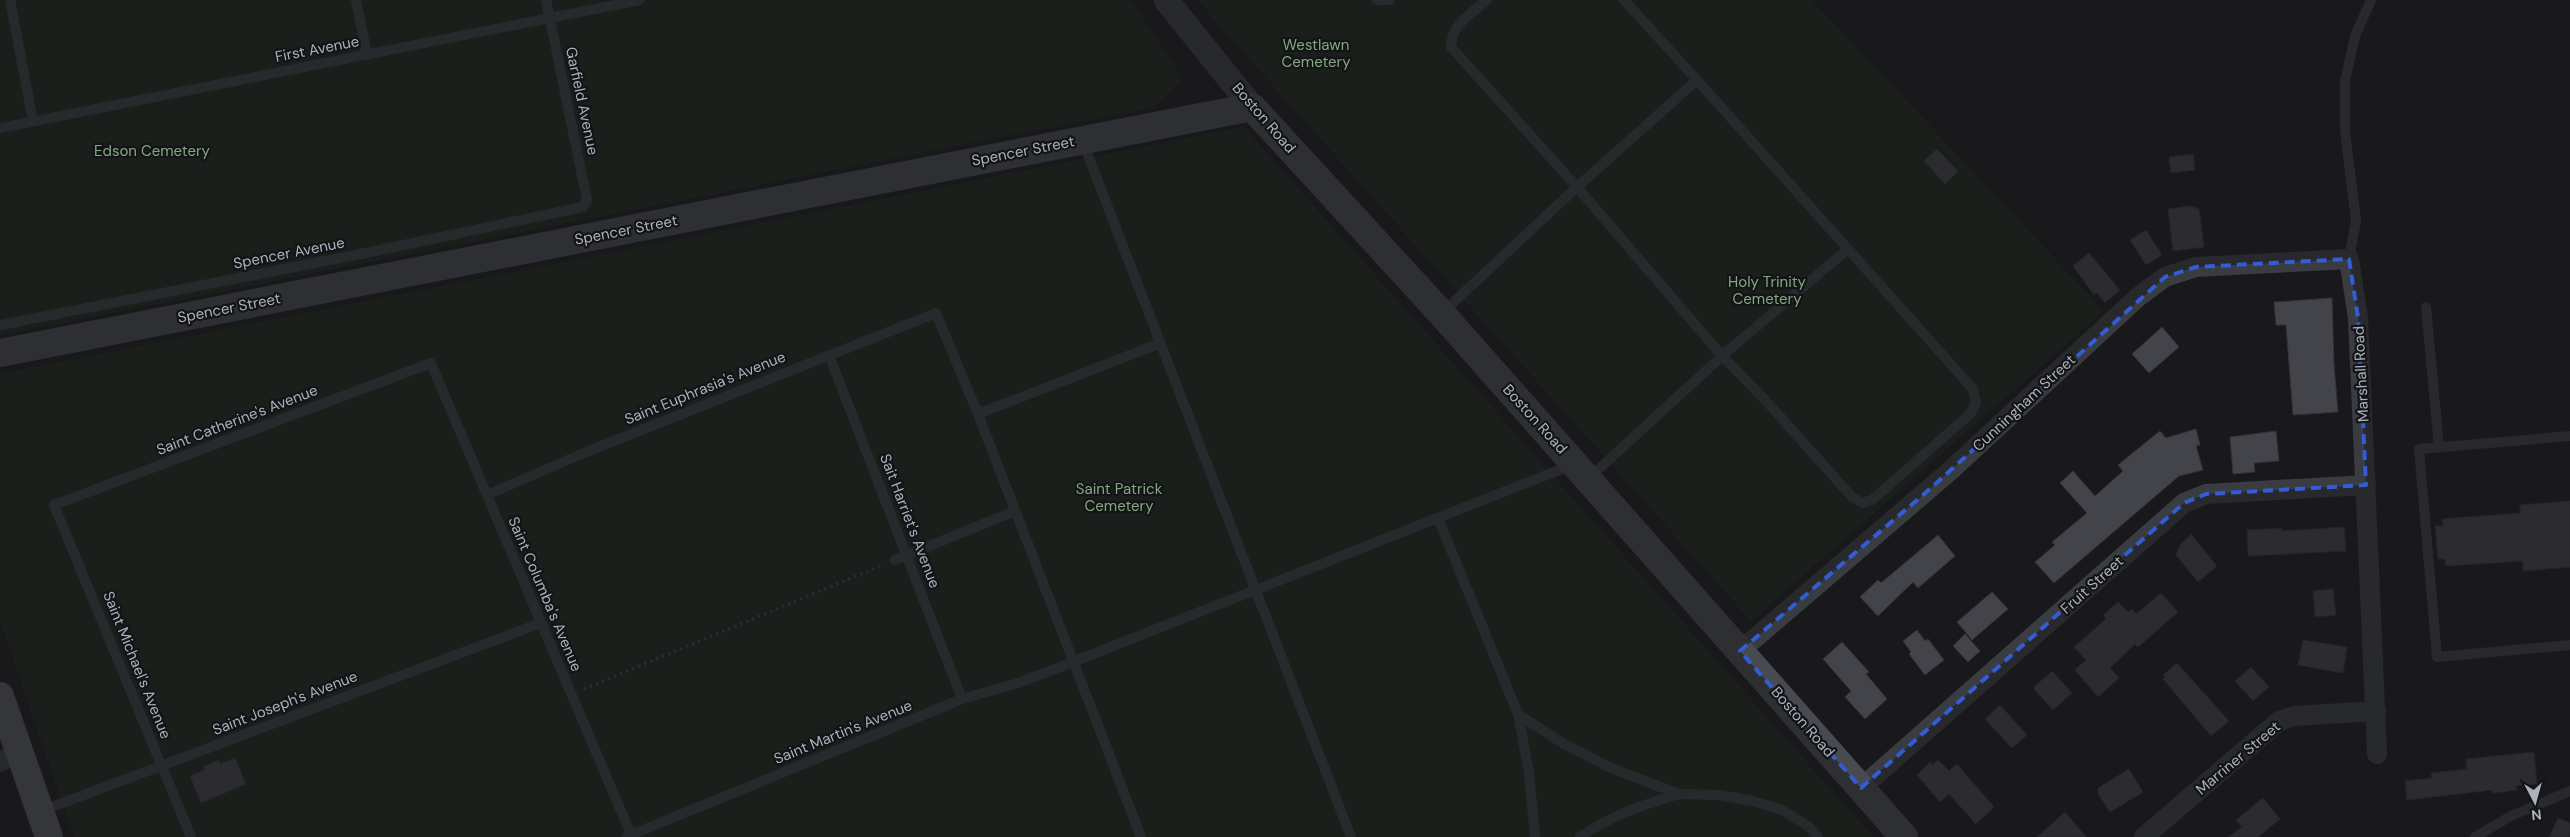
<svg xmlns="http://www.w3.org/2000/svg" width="2570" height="837" font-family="'DM Sans',sans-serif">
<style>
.green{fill:#1e271e}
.building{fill:#434449;stroke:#333338}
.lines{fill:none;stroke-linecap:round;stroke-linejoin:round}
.path{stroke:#3f4348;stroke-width:3;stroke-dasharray:2.5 4;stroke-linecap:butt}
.service{stroke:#393c41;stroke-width:10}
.minor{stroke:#393c41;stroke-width:20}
.tertiary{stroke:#393c41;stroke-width:25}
.secondary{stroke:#474b51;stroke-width:28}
.primary{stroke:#555960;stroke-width:28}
.marked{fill:none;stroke:#325dd4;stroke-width:4;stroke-dasharray:10 6;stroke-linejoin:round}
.labels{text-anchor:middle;stroke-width:4.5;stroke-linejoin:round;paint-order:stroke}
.park-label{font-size:15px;fill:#83a97f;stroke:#141417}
.street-label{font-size:15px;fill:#aab2bc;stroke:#141417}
</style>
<rect width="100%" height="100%" fill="#19191c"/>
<g class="green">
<polygon points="0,0 1131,0 1183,79 1154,107 0,335"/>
<polygon points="1199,0 1812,0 2104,311 1751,621 1210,15"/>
<polygon points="1244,127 1873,837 74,837 0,620 0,374"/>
</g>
<g class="building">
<polygon points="1937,149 1958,171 1945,184 1924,161"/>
<polygon points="2193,154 2195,170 2171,173 2169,157"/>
<polygon points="2189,206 2199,209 2204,247 2173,251 2168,209"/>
<polygon points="2146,230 2162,255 2146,265 2130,240"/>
<polygon points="2089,253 2120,290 2105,303 2097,293 2094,295 2073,266"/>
<polygon points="2332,298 2334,365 2338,412 2293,415 2286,325 2276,325 2274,302"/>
<polygon points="2162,327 2179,347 2149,373 2132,354"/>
<polygon points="2196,429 2200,445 2196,446 2203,470 2179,476 2054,583 2035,562 2055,545 2052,542 2087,513 2060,483 2073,471 2095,496 2123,471 2118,465 2160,431 2166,438"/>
<polygon points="2276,431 2279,461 2254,463 2255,472 2233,474 2230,437"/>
<polygon points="2570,501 2570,567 2523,571 2523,561 2446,566 2445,559 2438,559 2435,526 2443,526 2442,519 2520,513 2520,505"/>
<polygon points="2344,527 2346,551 2248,556 2247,530 2282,528 2282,531"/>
<polygon points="2191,534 2217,566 2198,582 2176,555 2180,545"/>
<polygon points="1938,535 1955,556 1918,588 1913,582 1878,616 1860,597 1878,580 1881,583"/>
<polygon points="2333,589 2336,615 2315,617 2313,591"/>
<polygon points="1992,592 2008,609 1972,640 1957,622"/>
<polygon points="2161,593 2178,612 2138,647 2135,644 2110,668 2119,678 2098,697 2075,670 2086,660 2074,647 2106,619 2103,615 2118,602 2128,612 2132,609 2136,614"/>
<polygon points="1917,630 1925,641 1928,639 1944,660 1925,675 1909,654 1911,652 1903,641"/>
<polygon points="1965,634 1980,651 1968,662 1953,646"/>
<polygon points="2303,640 2347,647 2343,673 2298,665"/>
<polygon points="1842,642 1869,672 1866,674 1887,699 1865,719 1845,697 1851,691 1823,659"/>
<polygon points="2177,663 2229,721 2211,736 2163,679 2165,677 2163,675"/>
<polygon points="2251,667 2269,687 2253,701 2235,681"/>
<polygon points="2052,671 2072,693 2053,710 2033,688"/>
<polygon points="2000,705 2027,735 2012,748 1985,719"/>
<polygon points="2534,752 2537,784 2516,786 2517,790 2492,793 2492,790 2407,800 2405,781 2432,778 2431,773 2467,769 2466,759"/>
<polygon points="235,758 246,784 201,803 190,776 205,770 203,767 219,760 220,764"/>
<polygon points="1938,760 1949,771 1957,764 1994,807 1976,824 1949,794 1940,802 1917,775 1930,762 1932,765"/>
<polygon points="2129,769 2143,792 2110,812 2098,794 2098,788"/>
<polygon points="2263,798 2280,819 2258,837 2228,837 2242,827 2236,820"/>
<polygon points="2065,812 2086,837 2037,837"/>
<polygon points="2558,818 2570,823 2570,837 2549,837"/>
</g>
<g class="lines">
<polyline class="path" points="584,689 883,565"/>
<g class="service">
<polyline points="10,0 33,121"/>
<polyline points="356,0 367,55"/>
<polyline points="1376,0 1390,0"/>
<path d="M 1487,0 C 1472,13 1451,24 1451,47 L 1577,187 L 1722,356 L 1848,249 L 1697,80"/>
<polyline points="0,128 640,0"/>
<polyline points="1082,140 1351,837"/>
<polyline points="2349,259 2356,221 2345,130 2345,81 2355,36 2371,0"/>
<polyline points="2426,307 2439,447"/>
<polyline points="1442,313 1577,187 1697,80 1624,0"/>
<polyline points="0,325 366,253 583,207 587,200 546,0"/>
<polyline points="829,355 962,699"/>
<polyline points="978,414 1161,343"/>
<polyline points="2570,436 2419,449 2437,657 2570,645"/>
<polyline points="1589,478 1722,356 1767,402 1852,497 1862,503 1872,500 1970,414 1976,403 1973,389 1848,249"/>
<polyline points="487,495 579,455 936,313 978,414 1141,837"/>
<polyline points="1438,518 1518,714 1564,744 1611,768 1679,794 1719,795 1753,801 1782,810 1808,826 1818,837"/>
<polyline points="895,560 1015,511"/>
<polyline points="1518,714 1529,772 1535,837"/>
<polyline points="41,811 541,623"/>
<polyline points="191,837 54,505 431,363 632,837"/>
<polyline points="626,837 962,699 1018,683 1073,662 1572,465"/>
<path d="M 1580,837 C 1614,814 1640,806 1679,794"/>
<polyline points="2475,837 2511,816 2570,791"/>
</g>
<g class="minor">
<polyline points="1740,651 1951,470 2138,297 2165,277 2196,267 2349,259 2358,318 2377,754"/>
<polyline points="0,762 19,752"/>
<polyline points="1861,788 2184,503 2206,494 2366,485"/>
<polyline points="2144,837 2279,721 2294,716 2376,711"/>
</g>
<polyline class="tertiary" points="1166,0 1252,107"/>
<polyline class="secondary" points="0,353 1252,107 1441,313 1904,837"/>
<polyline class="primary" points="0,696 49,837"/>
</g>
<path d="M0 0H2570V837H0ZM 2349,259 L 2358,318 L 2366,485 L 2206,494 L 2184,503 L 1861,788 L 1740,651 L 1923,495 L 2165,277 L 2196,267 Z" fill="#19191c" fill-opacity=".55" fill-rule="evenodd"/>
<path class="marked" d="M 2349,259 L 2358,318 L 2366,485 L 2206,494 L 2184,503 L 1861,788 L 1740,651 L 1923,495 L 2165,277 L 2196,267 Z"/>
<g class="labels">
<g class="park-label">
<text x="1316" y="50">Westlawn<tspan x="1316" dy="17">Cemetery</tspan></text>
<text x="152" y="156">Edson Cemetery</text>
<text x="1767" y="287">Holy Trinity<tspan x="1767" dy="17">Cemetery</tspan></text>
<text x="1119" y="494">Saint Patrick<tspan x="1119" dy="17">Cemetery</tspan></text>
</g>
<g class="street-label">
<text transform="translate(317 49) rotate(-11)" y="5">First Avenue</text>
<text transform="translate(582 101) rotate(78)" y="5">Garfield Avenue</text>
<text transform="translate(1264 118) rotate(49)" y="5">Boston Road</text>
<text transform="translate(1023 151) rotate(-11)" y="5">Spencer Street</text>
<text transform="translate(626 230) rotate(-11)" y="5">Spencer Street</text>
<text transform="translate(289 253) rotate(-11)" y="5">Spencer Avenue</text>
<text transform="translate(229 308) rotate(-11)" y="5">Spencer Street</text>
<text transform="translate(2361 374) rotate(-93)" y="5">Marshall Road</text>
<text transform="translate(705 388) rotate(-22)" y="5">Saint Euphrasia's Avenue</text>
<text transform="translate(2024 403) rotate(-43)" y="5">Cunningham Street</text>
<text transform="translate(1535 419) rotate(48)" y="5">Boston Road</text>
<text transform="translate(237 420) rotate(-21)" y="5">Saint Catherine's Avenue</text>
<text transform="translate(910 521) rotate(69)" y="5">Sait Harriet's Avenue</text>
<text transform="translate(2092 585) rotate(-42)" y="5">Fruit Street</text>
<text transform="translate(545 594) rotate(67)" y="5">Saint Columba's Avenue</text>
<text transform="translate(137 665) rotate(68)" y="5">Saint Michael's Avenue</text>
<text transform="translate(285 703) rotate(-21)" y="5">Saint Joseph's Avenue</text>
<text transform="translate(1803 722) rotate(49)" y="5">Boston Road</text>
<text transform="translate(843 732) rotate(-22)" y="5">Saint Martin's Avenue</text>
<text transform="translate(2238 758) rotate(-40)" y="5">Marriner Street</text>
</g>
</g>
<g transform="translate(2535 802) rotate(174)" stroke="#141417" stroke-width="4" paint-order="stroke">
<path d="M0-4L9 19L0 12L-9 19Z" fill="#aab2bc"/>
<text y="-8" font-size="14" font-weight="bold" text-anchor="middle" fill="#aab2bc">N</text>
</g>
</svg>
